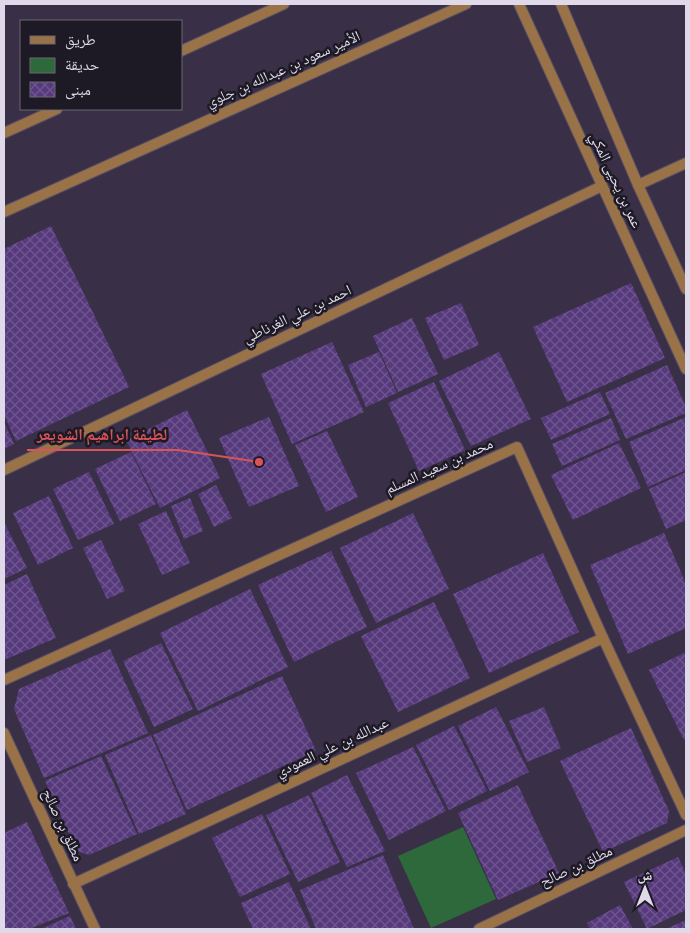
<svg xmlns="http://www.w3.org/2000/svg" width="690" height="933" font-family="'Titillium Web','Noto Naskh Arabic',sans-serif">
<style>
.green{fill:#2d693a}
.building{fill:url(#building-cross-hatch)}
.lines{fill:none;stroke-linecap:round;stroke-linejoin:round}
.minor-casing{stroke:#574e65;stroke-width:12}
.minor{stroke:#9a7248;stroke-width:10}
.labels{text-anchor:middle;stroke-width:5;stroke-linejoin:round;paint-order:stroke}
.street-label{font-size:15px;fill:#dfd9e9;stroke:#1e1a25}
.leader{fill:none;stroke:#d85458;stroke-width:2}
.callout-dot{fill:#d85458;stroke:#1e1a25;stroke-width:2}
.callout-label{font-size:16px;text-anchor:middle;font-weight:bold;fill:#d85458;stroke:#1e1a25;stroke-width:5;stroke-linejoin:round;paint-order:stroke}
</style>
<defs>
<pattern id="building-cross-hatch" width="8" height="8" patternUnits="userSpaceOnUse" patternTransform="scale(1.25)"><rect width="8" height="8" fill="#573a7d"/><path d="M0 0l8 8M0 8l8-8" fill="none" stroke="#6f568f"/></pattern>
</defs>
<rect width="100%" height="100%" fill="#393048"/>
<polygon class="green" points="463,827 496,899 431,928 398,856"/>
<g class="building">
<polygon points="51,226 129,387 16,441 4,415 4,249"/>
<polygon points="631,283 665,358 567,402 533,327"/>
<polygon points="461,303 479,345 444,360 425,318"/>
<polygon points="412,318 438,374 398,392 373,336"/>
<polygon points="332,342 364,412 292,444 261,374"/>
<polygon points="379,352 397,393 366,407 348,365"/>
<polygon points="499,352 531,419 471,446 439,381"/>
<polygon points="667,365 686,407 686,413 626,439 605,393"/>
<polygon points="434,382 465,450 419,471 388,403"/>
<polygon points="600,392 610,414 551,440 541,418"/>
<polygon points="187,410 220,478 160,508 126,440"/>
<polygon points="269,417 299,486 249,507 219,438"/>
<polygon points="686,417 686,470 648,487 629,442"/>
<polygon points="611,418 620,440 562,466 552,444"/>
<polygon points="4,422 14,444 4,449"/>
<polygon points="327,431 358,497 326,512 295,445"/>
<polygon points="619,443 641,488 573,520 551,475"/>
<polygon points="131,452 156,504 120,521 95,469"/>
<polygon points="89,472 114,524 78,540 53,489"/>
<polygon points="686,472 686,520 666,529 649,489"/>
<polygon points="216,485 232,518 214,527 198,494"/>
<polygon points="49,496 73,548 38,565 13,513"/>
<polygon points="190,498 203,531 184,539 171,506"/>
<polygon points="166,511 190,563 162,575 138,524"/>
<polygon points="413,513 449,589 376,623 340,548"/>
<polygon points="4,522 27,568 4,579"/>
<polygon points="664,533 686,584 686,628 628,654 590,565"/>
<polygon points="101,540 125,591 107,599 83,548"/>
<polygon points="331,551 367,627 294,662 258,585"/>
<polygon points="543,553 579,632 489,673 453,594"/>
<polygon points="27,574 56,638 4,660 4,585"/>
<polygon points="250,589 288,667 198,711 160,633"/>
<polygon points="434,602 470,678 398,712 361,636"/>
<polygon points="161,643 193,709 154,727 123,661"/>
<polygon points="110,649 148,733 44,778 14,709 19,689"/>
<polygon points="684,653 686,659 686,739 684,740 649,670"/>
<polygon points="282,676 316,751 187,810 153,735"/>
<polygon points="496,707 529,772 490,791 458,726"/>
<polygon points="544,707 561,748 527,762 509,721"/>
<polygon points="454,726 487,791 449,810 416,745"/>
<polygon points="631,728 669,811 667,823 603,852 560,761"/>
<polygon points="151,735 186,814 139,834 105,755"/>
<polygon points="413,747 446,811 389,840 356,773"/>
<polygon points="101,756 137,834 89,855 77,851 45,781"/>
<polygon points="347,775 385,851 347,867 311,793"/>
<polygon points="518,785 559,873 498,900 458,813"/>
<polygon points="309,795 340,862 298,882 266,815"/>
<polygon points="262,814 290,874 240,897 212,838"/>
<polygon points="27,822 69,913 29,929 4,929 4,833"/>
<polygon points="383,855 414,929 316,929 300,890"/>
<polygon points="678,857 686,874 686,910 647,929 624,882"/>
<polygon points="289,882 311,929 253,929 241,903"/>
<polygon points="620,905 633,929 590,929 587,923"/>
<polygon points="70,916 76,929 41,929"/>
<polygon points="686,920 686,929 666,929"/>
</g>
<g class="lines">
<defs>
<g id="minor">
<polyline points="519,4 686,369"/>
<polyline points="561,4 638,185 686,289"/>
<polyline points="181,51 284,4"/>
<polyline points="4,133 57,109"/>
<polyline points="638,185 686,163"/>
<polyline points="4,212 466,4"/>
<polyline points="4,470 602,186"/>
<polyline points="4,680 517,447 603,638 686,815"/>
<polyline points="4,733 95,929"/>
<polyline points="73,884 603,638"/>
<polyline points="479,929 686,830"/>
</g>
</defs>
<use href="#minor" class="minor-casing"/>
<use href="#minor" class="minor"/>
</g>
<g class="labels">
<g class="street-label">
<text transform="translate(283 69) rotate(-24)" y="5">الأمير سعود بن عبدالله بن جلوي</text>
<text transform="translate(616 180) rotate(65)" y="5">عمر بن يحيى المكي</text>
<text transform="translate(297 314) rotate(-25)" y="5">احمد بن علي الغرناطي</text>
<text transform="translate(439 466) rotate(-24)" y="5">محمد بن سعيد المسلم</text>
<text transform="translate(332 747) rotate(-25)" y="5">عبدالله بن علي العمودي</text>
<text transform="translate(63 825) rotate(65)" y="5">مطلق بن صالح</text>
<text transform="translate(576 866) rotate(-25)" y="5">مطلق بن صالح</text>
</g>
</g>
<path class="leader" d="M259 462L178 450H27"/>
<circle class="callout-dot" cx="259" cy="462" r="5"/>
<g class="callout-label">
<text x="102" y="440">لطيفة ابراهيم الشويعر</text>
</g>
<rect width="690" height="933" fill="none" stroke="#dfd9e9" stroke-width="10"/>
<rect x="20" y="20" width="162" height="90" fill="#1e1a25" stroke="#6b6673"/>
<rect x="30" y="36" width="25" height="8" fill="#9a7248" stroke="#6b6673"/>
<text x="65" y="45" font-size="15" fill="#dfd9e9">طريق</text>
<rect x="30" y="58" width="25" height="15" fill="#2d693a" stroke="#6b6673"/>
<text x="65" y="70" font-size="15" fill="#dfd9e9">حديقة</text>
<rect x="30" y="82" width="25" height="15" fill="url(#building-cross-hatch)" stroke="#6b6673"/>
<text x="65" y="95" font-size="15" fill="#dfd9e9">مبنى</text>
<g transform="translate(645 888)" stroke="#1e1a25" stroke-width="4" paint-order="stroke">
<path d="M0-4L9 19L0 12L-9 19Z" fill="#dfd9e9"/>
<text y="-8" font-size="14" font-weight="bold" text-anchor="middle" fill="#dfd9e9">ش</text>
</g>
</svg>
